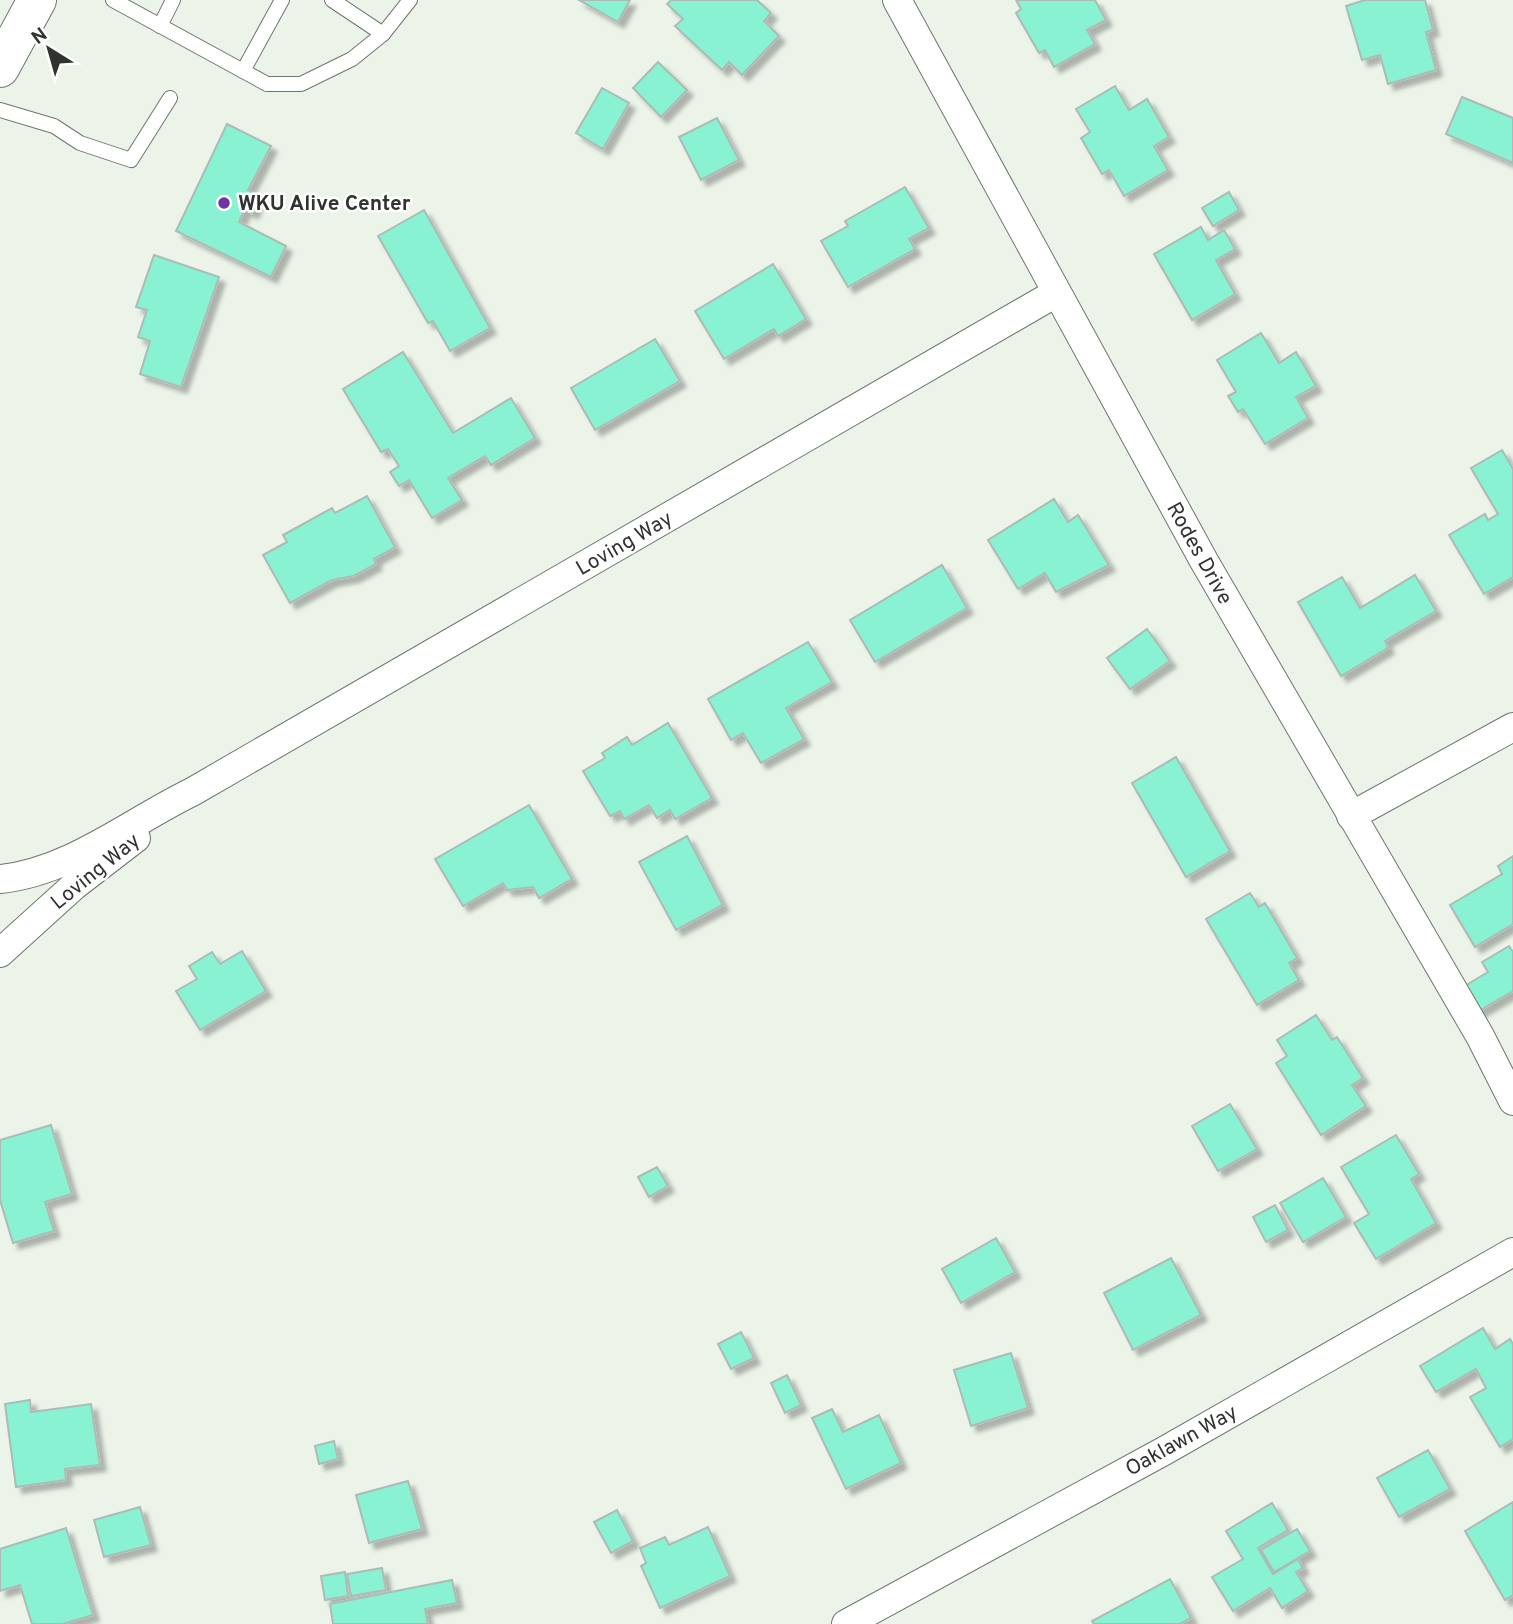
<svg xmlns="http://www.w3.org/2000/svg" width="1513" height="1624" font-family="Overpass,sans-serif">
<style>
.building{fill:#88f2d3;stroke:#adbbb6;stroke-width:2;filter:url(#shadow)}
.lines{fill:none;stroke-linecap:round;stroke-linejoin:round}
.service-casing{stroke:#6f766d;stroke-width:16}
.minor-casing{stroke:#6f766d;stroke-width:30}
.primary-casing{stroke:#6f766d;stroke-width:40}
.service{stroke:#fff;stroke-width:14}
.minor{stroke:#fff;stroke-width:28}
.primary{stroke:#fff;stroke-width:38}
.poi-dot{fill:#6f32a7;stroke:#fff;stroke-width:2.5}
.labels{text-anchor:middle;stroke-width:5;stroke-linejoin:round;paint-order:stroke}
.poi-label{font-size:21px;font-weight:bold;fill:#30332f;stroke:#fff;text-anchor:start}
.street-label{font-size:21px;fill:#30332f;stroke:#fff}
</style>
<defs>
<filter id="shadow"><feDropShadow dx="6" dy="6" stdDeviation="2" flood-color="#0004"/></filter>
</defs>
<rect width="100%" height="100%" fill="#ecf4ea"/>
<g class="building">
<polygon points="579,0 630,0 618,22"/>
<polygon points="671,0 757,0 771,13 764,21 779,36 742,75 729,62 722,70 675,26 683,19 667,4"/>
<polygon points="1016,0 1095,0 1106,20 1087,30 1095,44 1054,67 1045,50 1039,53 1016,13 1021,9"/>
<polygon points="1425,0 1433,30 1426,32 1436,70 1388,84 1380,55 1362,60 1346,6 1365,0"/>
<polygon points="658,62 687,90 661,117 633,88"/>
<polygon points="1115,86 1129,110 1147,99 1169,137 1154,146 1168,170 1124,196 1109,170 1102,174 1081,138 1090,132 1076,109"/>
<polygon points="602,88 629,103 603,149 576,133"/>
<polygon points="1462,97 1513,118 1513,163 1446,134"/>
<polygon points="717,118 739,160 701,180 679,137"/>
<polygon points="227,124 271,146 248,190 260,196 252,213 245,209 239,222 286,246 271,277 176,231"/>
<polygon points="905,187 929,228 909,239 915,249 848,287 821,241 848,226 845,221"/>
<polygon points="1229,192 1239,210 1213,226 1202,208"/>
<polygon points="424,210 490,328 450,351 433,321 428,323 378,236"/>
<polygon points="1201,227 1208,240 1224,230 1235,249 1216,260 1235,294 1192,320 1154,254"/>
<polygon points="154,255 219,277 181,387 140,374 150,341 138,337 147,310 136,307"/>
<polygon points="773,264 806,319 778,336 774,329 724,359 695,311"/>
<polygon points="1261,333 1279,363 1296,352 1316,386 1296,397 1308,418 1265,444 1243,409 1238,412 1228,396 1236,392 1217,360"/>
<polygon points="655,339 680,381 595,430 571,388"/>
<polygon points="403,352 453,433 511,398 535,438 491,465 485,456 448,478 462,500 432,518 409,480 399,486 390,472 399,466 388,449 381,452 343,389"/>
<polygon points="1502,450 1513,469 1513,577 1484,594 1449,535 1485,514 1488,520 1498,514 1471,468"/>
<polygon points="367,496 395,547 374,559 376,564 354,576 332,580 290,603 263,555 287,542 283,535 332,508 335,513"/>
<polygon points="1054,499 1068,522 1078,515 1109,565 1056,592 1045,573 1018,589 988,540"/>
<polygon points="942,565 967,608 875,662 850,620"/>
<polygon points="1415,575 1436,611 1385,641 1388,648 1341,676 1298,602 1342,577 1360,608"/>
<polygon points="1147,629 1170,661 1130,689 1107,658"/>
<polygon points="808,642 832,682 786,708 804,739 761,763 743,733 731,740 708,699"/>
<polygon points="668,723 712,798 675,819 670,810 657,818 649,805 624,819 620,811 610,816 583,771 605,758 602,753 627,737 632,745"/>
<polygon points="1176,757 1230,851 1186,877 1132,783"/>
<polygon points="529,805 572,879 539,898 533,887 507,890 503,883 463,906 435,859"/>
<polygon points="687,836 723,905 676,930 639,862"/>
<polygon points="1513,856 1513,924 1475,947 1450,905 1502,874 1498,866"/>
<polygon points="1250,893 1259,907 1265,903 1297,958 1289,963 1299,980 1257,1005 1206,919"/>
<polygon points="1509,946 1513,952 1513,991 1477,1012 1463,987 1488,972 1482,962"/>
<polygon points="242,951 266,991 200,1030 176,991 197,979 189,966 212,952 220,964"/>
<polygon points="1316,1015 1332,1040 1337,1037 1363,1078 1352,1085 1366,1106 1321,1135 1276,1063 1287,1056 1277,1040"/>
<polygon points="1230,1104 1257,1149 1218,1171 1192,1126"/>
<polygon points="51,1125 72,1194 45,1202 54,1231 13,1243 0,1200 0,1140"/>
<polygon points="1396,1135 1419,1174 1411,1179 1436,1223 1376,1259 1354,1223 1369,1214 1341,1167"/>
<polygon points="657,1167 668,1186 649,1197 638,1177"/>
<polygon points="1323,1178 1346,1217 1303,1242 1280,1203"/>
<polygon points="1275,1205 1288,1230 1266,1242 1253,1217"/>
<polygon points="996,1238 1015,1272 961,1303 942,1269"/>
<polygon points="1171,1258 1201,1315 1133,1350 1104,1293"/>
<polygon points="1483,1328 1495,1349 1510,1339 1513,1344 1513,1439 1500,1447 1470,1397 1486,1388 1476,1369 1436,1392 1420,1366"/>
<polygon points="741,1332 754,1358 731,1369 718,1344"/>
<polygon points="1011,1353 1028,1408 971,1426 954,1370"/>
<polygon points="787,1375 801,1405 785,1413 771,1383"/>
<polygon points="30,1400 31,1412 91,1404 100,1465 65,1469 66,1480 16,1487 5,1404"/>
<polygon points="832,1409 843,1432 879,1415 901,1463 846,1489 812,1418"/>
<polygon points="334,1441 338,1459 319,1464 315,1446"/>
<polygon points="1428,1450 1450,1489 1399,1517 1377,1478"/>
<polygon points="408,1481 422,1529 369,1543 356,1495"/>
<polygon points="1513,1502 1513,1595 1505,1600 1465,1531"/>
<polygon points="1272,1503 1288,1530 1258,1548 1273,1574 1298,1559 1303,1568 1296,1572 1308,1591 1282,1608 1270,1588 1233,1611 1212,1577 1243,1559 1226,1531"/>
<polygon points="140,1507 151,1545 104,1557 94,1520"/>
<polygon points="617,1510 633,1541 611,1553 594,1522"/>
<polygon points="708,1527 730,1576 660,1608 641,1566 646,1563 640,1548 665,1537 669,1545"/>
<polygon points="66,1528 93,1615 63,1624 32,1624 20,1585 0,1591 0,1549"/>
<polygon points="1297,1529 1310,1551 1274,1572 1261,1550"/>
<polygon points="382,1568 386,1590 351,1596 347,1574"/>
<polygon points="345,1572 348,1596 325,1600 321,1576"/>
<polygon points="1170,1579 1191,1618 1180,1624 1094,1624 1092,1621"/>
<polygon points="452,1580 457,1603 425,1609 428,1624 333,1624 330,1604"/>
</g>
<g class="lines">
<defs>
<g id="service">
<polyline points="113,0 267,84 301,84 352,59 383,34 332,0"/>
<polyline points="160,26 173,0"/>
<polyline points="383,34 410,0"/>
<polyline points="243,71 282,0"/>
<polyline points="0,110 54,126 80,143 131,160 170,98"/>
</g>
<g id="minor">
<polyline points="897,0 1204,561 1480,1036 1513,1101"/>
<polyline points="1351,816 1513,727"/>
<path d="M 0,879 C 70,872 130,822 192,792 L 1056,293"/>
<polyline points="0,953 75,885 136,838"/>
<polyline points="846,1624 1164,1451 1513,1252"/>
</g>
<polyline id="primary" points="0,68 37,0"/>
</defs>
<use href="#service" class="service-casing"/>
<use href="#minor" class="minor-casing"/>
<use href="#primary" class="primary-casing"/>
<use href="#service" class="service"/>
<use href="#minor" class="minor"/>
<use href="#primary" class="primary"/>
</g>
<circle class="poi-dot" cx="224" cy="203" r="7"/>
<g class="labels">
<g class="poi-label">
<text x="238" y="210">WKU Alive Center</text>
</g>
<g class="street-label">
<text transform="translate(624 543) rotate(-30)" y="7">Loving Way</text>
<text transform="translate(1200 553) rotate(61)" y="7">Rodes Drive</text>
<text transform="translate(95 871) rotate(-39)" y="7">Loving Way</text>
<text transform="translate(1181 1440) rotate(-29)" y="7">Oaklawn Way</text>
</g>
</g>
<g transform="translate(49 49) rotate(323)" stroke="#ffffff" stroke-width="5" paint-order="stroke">
<path d="M0-5L12 26L0 18L-12 26Z" fill="#30332f"/>
<text y="-10" font-size="19" font-weight="bold" text-anchor="middle" fill="#30332f">N</text>
</g>
</svg>
